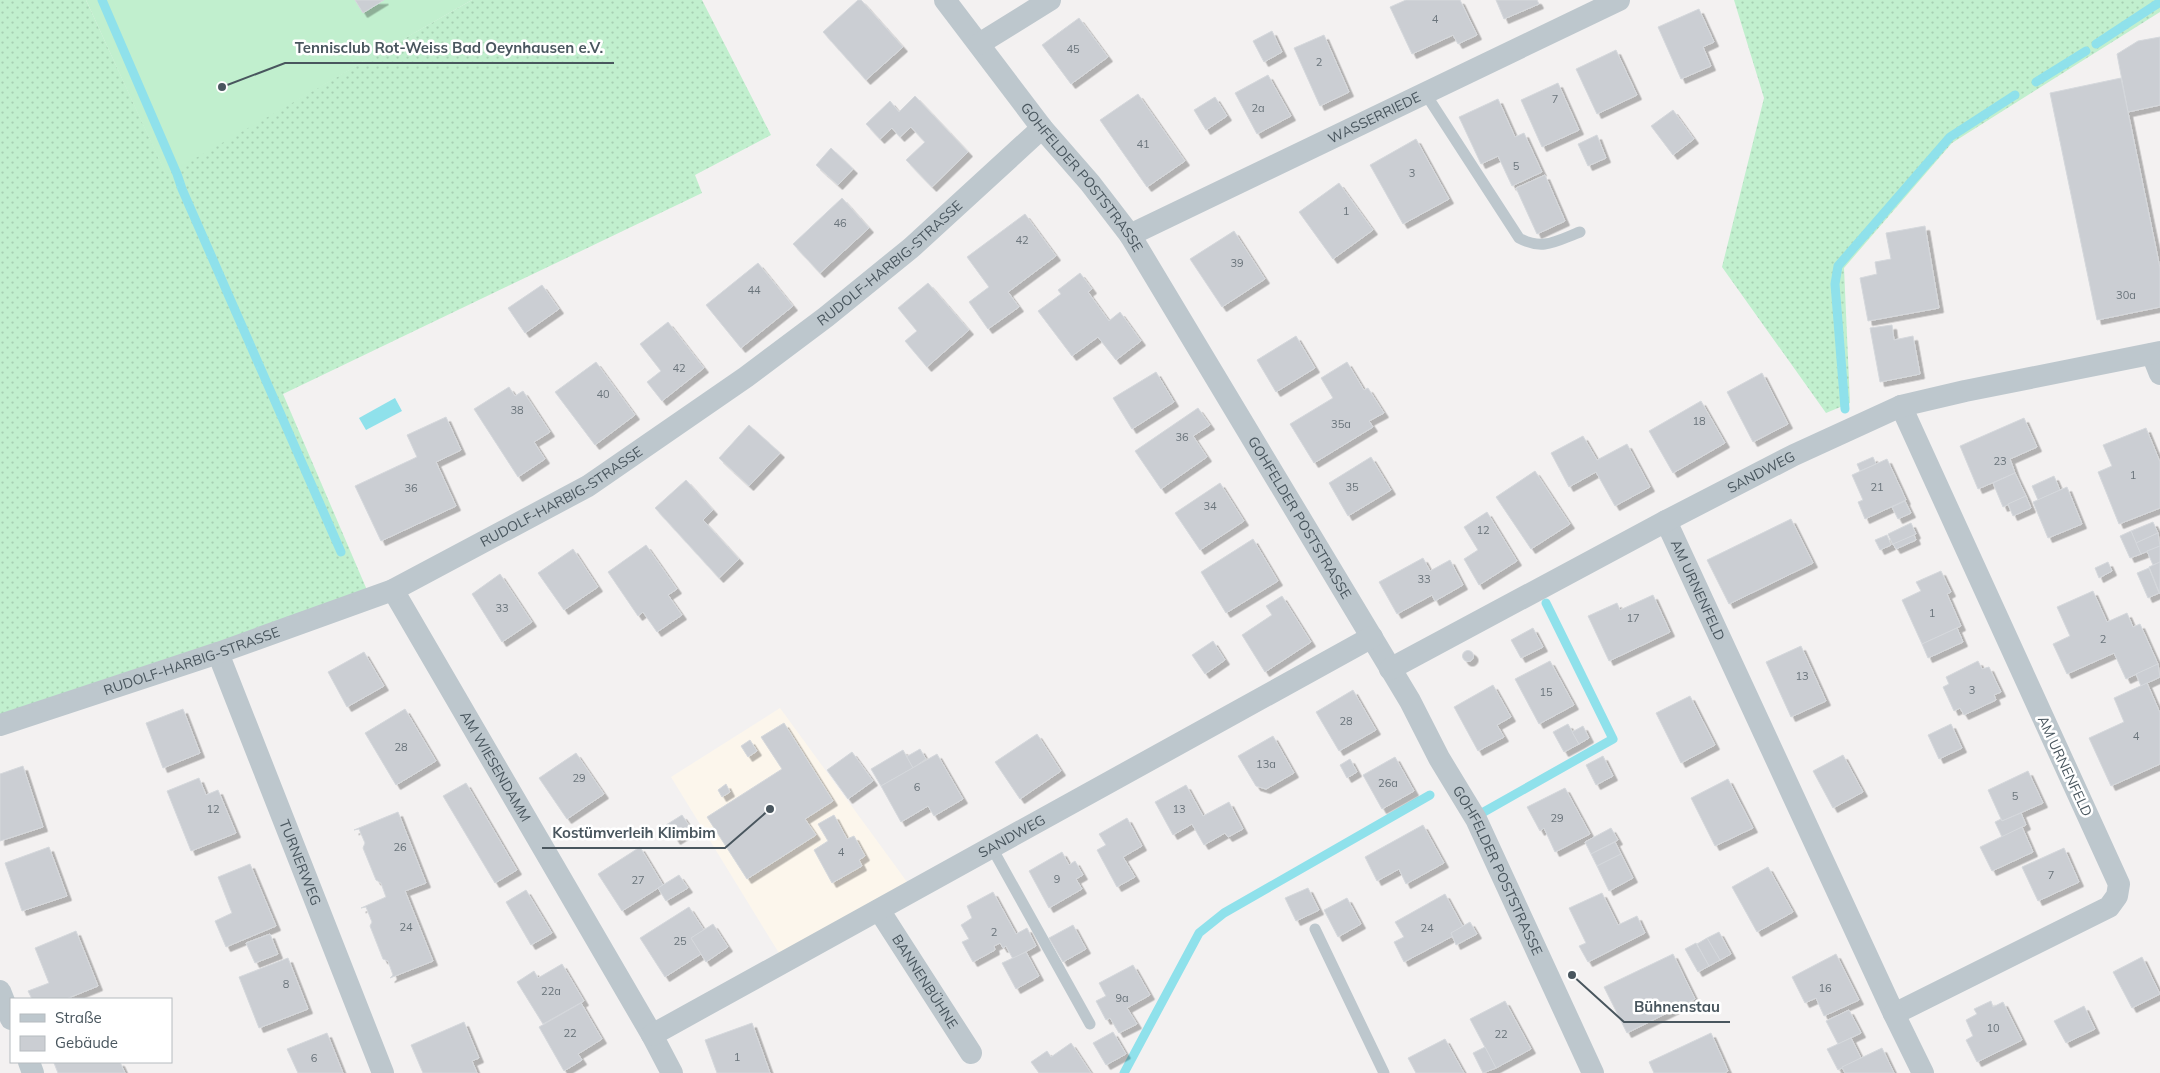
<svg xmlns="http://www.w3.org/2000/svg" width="2160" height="1073" font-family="Mulish,sans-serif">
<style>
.commercial{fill:#fcf6ec}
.grass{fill:url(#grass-dots)}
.garden{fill:#c1efce}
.water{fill:#8fe1eb}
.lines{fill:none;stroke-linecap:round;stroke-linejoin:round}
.stream{stroke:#8fe1eb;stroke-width:9}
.building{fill:#cbced3;stroke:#d5d8dc;filter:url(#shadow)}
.lane{stroke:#bdc7cd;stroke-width:11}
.street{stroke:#bdc7cd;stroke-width:22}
.labels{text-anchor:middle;stroke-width:5;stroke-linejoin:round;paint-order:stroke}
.number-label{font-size:11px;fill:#6a747b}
.street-label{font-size:14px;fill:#49565e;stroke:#fff}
.leader{fill:none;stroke:#49565e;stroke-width:2}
.callout-dot{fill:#49565e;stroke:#fff;stroke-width:2}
.callout-label{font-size:15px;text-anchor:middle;font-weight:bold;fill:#49565e;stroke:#fff;stroke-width:5;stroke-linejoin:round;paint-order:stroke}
</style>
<defs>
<pattern id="grass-dots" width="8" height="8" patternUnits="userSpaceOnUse" patternTransform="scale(1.25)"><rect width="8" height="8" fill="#c1efce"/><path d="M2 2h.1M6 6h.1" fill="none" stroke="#a7cfb3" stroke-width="1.8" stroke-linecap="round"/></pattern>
<filter id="shadow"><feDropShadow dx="4.5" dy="4.5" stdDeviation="0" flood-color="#0004"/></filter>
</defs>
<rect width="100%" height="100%" fill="#f3f1f1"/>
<polygon class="commercial" points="780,708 910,886 782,958 671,777"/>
<g class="grass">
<polygon points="0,0 86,0 166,174 472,0 702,0 771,135 695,175 702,193 283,394 367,590 0,728"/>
<polygon points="1734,0 2160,0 2160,12 1952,143 1844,268 1850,403 1826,413 1722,267 1764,98"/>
</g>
<polygon class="garden" points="86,0 472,0 166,175"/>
<polygon class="water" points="395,398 402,411 366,430 359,418"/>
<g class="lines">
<g class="stream">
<polyline points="102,0 177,174 182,189 341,552"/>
<polyline points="2096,44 2160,2"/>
<polyline points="2036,82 2086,51"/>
<polyline points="1845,409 1835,284 1838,266 1950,137 2015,95"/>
<polyline points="1482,813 1613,739 1546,603"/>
<polyline points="1124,1073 1199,933 1224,913 1430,795"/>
</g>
</g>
<g class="building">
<polygon points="355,0 384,0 363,13"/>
<polygon points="858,0 861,0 903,47 866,80 823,32"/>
<polygon points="1406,0 1460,0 1477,35 1458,44 1453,35 1412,54 1390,7"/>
<polygon points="1496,0 1537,0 1539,4 1504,19"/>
<polygon points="1699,9 1714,42 1703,47 1711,66 1681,79 1658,27"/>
<polygon points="1079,18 1108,57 1071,84 1042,45"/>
<polygon points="1272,31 1282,52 1264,62 1253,41"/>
<polygon points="1324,35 1349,92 1320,106 1294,48"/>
<polygon points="2160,37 2160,105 2128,112 2117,54 2138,41"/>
<polygon points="1616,50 1637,95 1597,114 1576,69"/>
<polygon points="1268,75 1291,116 1257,134 1235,93"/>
<polygon points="2121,78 2160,268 2160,307 2097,320 2050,93"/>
<polygon points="1558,83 1579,130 1542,147 1521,100"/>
<polygon points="1138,94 1185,161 1147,187 1100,120"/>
<polygon points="915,96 968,152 932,187 906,160 925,142 911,127 900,137 892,128 880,139 866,124 890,101 899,112"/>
<polygon points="1215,97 1227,116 1206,130 1194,110"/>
<polygon points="1498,99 1515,137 1524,133 1542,172 1512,186 1498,156 1481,164 1459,117"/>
<polygon points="1673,110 1694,139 1673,155 1651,126"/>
<polygon points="1597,135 1606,158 1588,166 1578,144"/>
<polygon points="1416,139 1449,199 1403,224 1370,165"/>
<polygon points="831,148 853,169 838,185 816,165"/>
<polygon points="1545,175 1565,221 1537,234 1516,188"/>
<polygon points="1339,183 1373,230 1333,259 1299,212"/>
<polygon points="842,198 869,228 820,273 793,244"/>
<polygon points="1025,214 1056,256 1008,292 1019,307 988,329 969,302 989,287 967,257"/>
<polygon points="1925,226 1939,308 1868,321 1860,278 1877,274 1875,262 1891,259 1886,233"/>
<polygon points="1234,231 1265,279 1222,307 1190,259"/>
<polygon points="758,263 793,306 741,348 706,305"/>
<polygon points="1080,273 1092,289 1088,292 1109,321 1120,312 1141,341 1116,360 1098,337 1072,356 1038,311 1061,294 1058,290"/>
<polygon points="928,283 969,330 927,367 905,341 917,331 898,308"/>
<polygon points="542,285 559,309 525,333 508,308"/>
<polygon points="668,322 704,368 662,401 647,382 661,371 640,344"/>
<polygon points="1892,325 1894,340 1913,336 1920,374 1880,382 1870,328"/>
<polygon points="1296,336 1315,368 1276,392 1257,360"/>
<polygon points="596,362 635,415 595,445 555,392"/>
<polygon points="1347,362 1364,390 1368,388 1384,413 1369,421 1373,427 1314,463 1290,424 1333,398 1321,378"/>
<polygon points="1156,372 1174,402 1132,429 1113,398"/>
<polygon points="1762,373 1788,424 1753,442 1727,392"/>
<polygon points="509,387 515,396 523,391 550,432 534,442 545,459 518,477 474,409"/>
<polygon points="1701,401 1725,443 1673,473 1649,431"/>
<polygon points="1198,408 1210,425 1193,436 1207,457 1161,489 1135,451"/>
<polygon points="446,417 461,450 436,462 456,506 381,541 355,486 417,457 407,435"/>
<polygon points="2024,418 2037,447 2010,459 2015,473 1978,489 1960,446"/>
<polygon points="749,425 780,453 749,486 719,458"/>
<polygon points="2146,428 2160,462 2160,508 2119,524 2098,472 2112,466 2103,445"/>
<polygon points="1583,436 1597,460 1627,444 1650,487 1615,506 1596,472 1569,487 1551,453"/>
<polygon points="1371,457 1391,490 1348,516 1329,483"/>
<polygon points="1873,457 1876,464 1860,471 1857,464"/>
<polygon points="1887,459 1906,500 1865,519 1858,502 1863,500 1852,475"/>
<polygon points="1535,471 1570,524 1531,549 1496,497"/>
<polygon points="2015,473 2026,496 2003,507 1993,483"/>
<polygon points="2054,476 2060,490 2038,500 2032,486"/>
<polygon points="686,480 713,510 703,520 739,559 719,578 655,508"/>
<polygon points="1220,483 1244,521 1200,550 1175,513"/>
<polygon points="2067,487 2082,524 2048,538 2033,502"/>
<polygon points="2026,496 2031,508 2013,516 2008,504"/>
<polygon points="1905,501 1911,513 1898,519 1892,507"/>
<polygon points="1487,512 1517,561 1479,585 1464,559 1478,550 1464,527"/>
<polygon points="1791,519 1813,563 1729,604 1707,560"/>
<polygon points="2153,522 2158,533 2136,543 2131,531"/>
<polygon points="1911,523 1916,534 1893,545 1888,534"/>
<polygon points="2131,531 2141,554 2130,558 2120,536"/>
<polygon points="2158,533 2160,546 2141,554 2136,543"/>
<polygon points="1887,535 1891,545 1880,550 1875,540"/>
<polygon points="1914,535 1916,540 1896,549 1893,544"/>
<polygon points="1253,539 1278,581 1226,613 1201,572"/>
<polygon points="646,545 677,589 668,595 682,615 657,632 643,612 638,616 608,572"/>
<polygon points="2160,546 2160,562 2153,565 2147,551"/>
<polygon points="573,549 598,587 564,610 538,573"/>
<polygon points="1423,558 1430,571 1450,560 1463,585 1435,601 1432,595 1397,614 1379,582"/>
<polygon points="2108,562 2112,571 2099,578 2095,568"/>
<polygon points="2160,562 2160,594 2149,567"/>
<polygon points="2149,568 2159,593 2148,598 2137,573"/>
<polygon points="1941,571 1951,592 1947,594 1961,626 1922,644 1902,600 1921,591 1916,582"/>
<polygon points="500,574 532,622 502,642 472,594"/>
<polygon points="2093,591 2107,622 2127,613 2133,627 2140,624 2158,664 2126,679 2114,653 2067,674 2053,644 2070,636 2057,607"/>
<polygon points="1653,595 1670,632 1609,661 1588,616 1617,603 1620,610"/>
<polygon points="1282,596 1311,642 1265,672 1242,635 1272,615 1266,606"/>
<polygon points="1533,628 1543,647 1521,658 1511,640"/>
<polygon points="1957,628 1963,642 1928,658 1922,644"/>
<polygon points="1213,641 1225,660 1205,674 1192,655"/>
<polygon points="1801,646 1826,701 1791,717 1766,662"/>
<circle cx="1468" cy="656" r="5.5"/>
<polygon points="364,652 384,686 347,707 328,672"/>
<polygon points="1550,661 1574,705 1539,724 1515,679"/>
<polygon points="1978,661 1982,669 1989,667 2001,692 1994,695 1996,700 1964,715 1960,708 1954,711 1943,687 1949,684 1946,677"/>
<polygon points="2158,664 2160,677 2141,686 2136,674"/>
<polygon points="2147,683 2160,713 2160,764 2111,786 2089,738 2124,722 2114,698"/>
<polygon points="1493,685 1511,717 1497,725 1504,737 1478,751 1454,707"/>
<polygon points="1353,690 1376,730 1339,751 1316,712"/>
<polygon points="1690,696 1715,745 1681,763 1656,713"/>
<polygon points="183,709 200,753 163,768 146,723"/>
<polygon points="405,709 436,761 396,785 365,733"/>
<polygon points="784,723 833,801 805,819 816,835 747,879 707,817 782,769 761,737"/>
<polygon points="1568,724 1579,744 1564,752 1553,732"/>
<polygon points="1951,724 1962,748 1939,759 1928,735"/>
<polygon points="1583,726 1589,738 1579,744 1572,732"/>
<polygon points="1037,734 1061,771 1020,799 995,762"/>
<polygon points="1273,736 1294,773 1266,789 1256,786 1238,756"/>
<polygon points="750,740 757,751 748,757 741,746"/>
<polygon points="920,749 926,759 913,768 906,757"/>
<polygon points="903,750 913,768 881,786 871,769"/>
<polygon points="852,752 873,781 848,799 827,770"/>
<polygon points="576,753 604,794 567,819 539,778"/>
<polygon points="937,754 963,799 934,816 928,806 901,822 881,786"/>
<polygon points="1843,755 1863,792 1833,808 1813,771"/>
<polygon points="1603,756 1613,776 1596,785 1586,765"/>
<polygon points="1395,757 1414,791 1382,809 1363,775"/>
<polygon points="1350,759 1357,772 1347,778 1340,765"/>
<polygon points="23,766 43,827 0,841 0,774"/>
<polygon points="2028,771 2043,803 2002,821 1988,790"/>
<polygon points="199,778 206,795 218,790 236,833 191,851 167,791"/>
<polygon points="1728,779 1753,828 1715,846 1691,798"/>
<polygon points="466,783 517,870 495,883 443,796"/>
<polygon points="726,784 730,792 722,797 718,790"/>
<polygon points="1186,785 1203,816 1229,802 1243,829 1228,837 1225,833 1204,845 1192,824 1173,835 1155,802"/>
<polygon points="1565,788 1590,834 1555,852 1544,828 1540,831 1527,807"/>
<polygon points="398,812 426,883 405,891 433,961 390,978 393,975 388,961 383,959 370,926 372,922 366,907 361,908 386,897 381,883 376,880 363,848 365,843 359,829 354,830"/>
<polygon points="2021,813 2026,825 2002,837 1995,822 2001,819 2002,821"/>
<polygon points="682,815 692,830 676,840 666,825"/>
<polygon points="834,815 847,839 854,836 865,856 859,860 862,866 832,883 814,850 828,841 818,824"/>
<polygon points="1127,818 1142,846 1123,857 1135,877 1117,887 1097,850 1106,845 1099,834"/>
<polygon points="1423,825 1444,863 1406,884 1399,869 1377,881 1365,857"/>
<polygon points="2022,827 2033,852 1992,871 1980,847"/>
<polygon points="1611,828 1618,840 1591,854 1585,842"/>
<polygon points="1615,842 1621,854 1597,866 1591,854"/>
<polygon points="49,847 67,896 22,911 5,863"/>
<polygon points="640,847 663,885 622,911 598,874"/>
<polygon points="2064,848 2079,882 2038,901 2022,867"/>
<polygon points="1062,852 1069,865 1075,861 1083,875 1076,879 1082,889 1049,908 1029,871"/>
<polygon points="1621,854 1633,878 1609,891 1597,866"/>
<polygon points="250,864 276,926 226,947 215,921 232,913 218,877"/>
<polygon points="1768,867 1793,912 1757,932 1732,887"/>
<polygon points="679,875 688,888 666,901 658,888"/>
<polygon points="1308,888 1319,910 1296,921 1285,898"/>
<polygon points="526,890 552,933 531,945 506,902"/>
<polygon points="993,892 1016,934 1027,928 1036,946 1013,959 1006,946 1003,948 1000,943 994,946 995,950 973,962 962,942 969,939 961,925 972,918 967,906"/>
<polygon points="1602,893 1618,925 1637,916 1645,933 1588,962 1579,946 1586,943 1569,908"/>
<polygon points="1445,894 1463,927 1451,933 1453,936 1404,962 1394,942 1404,937 1395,922"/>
<polygon points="1347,898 1361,924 1338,937 1324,910"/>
<polygon points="689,907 704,930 691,938 701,954 665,977 640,938"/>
<polygon points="1470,922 1477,934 1456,945 1451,933"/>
<polygon points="713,924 728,947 706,962 691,938"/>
<polygon points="1073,925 1086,949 1063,962 1049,938"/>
<polygon points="76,931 98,986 66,999 32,999 28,991 49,983 35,948"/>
<polygon points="1719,932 1731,954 1720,960 1707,938"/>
<polygon points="270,934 278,954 255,963 246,943"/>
<polygon points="1707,938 1720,960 1709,966 1697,944"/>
<polygon points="1696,943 1709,966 1698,972 1685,949"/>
<polygon points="1026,952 1039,976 1016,989 1002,963"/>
<polygon points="1673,954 1695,999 1627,1033 1604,987"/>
<polygon points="1836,954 1859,1000 1824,1016 1816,998 1805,1003 1792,977"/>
<polygon points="2142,957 2160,994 2132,1008 2113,972"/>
<polygon points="288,958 308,1009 259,1028 239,977"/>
<polygon points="562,964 584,1001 543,1024 517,982 534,971 538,978"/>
<polygon points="1133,965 1150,995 1127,1008 1137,1024 1119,1033 1110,1018 1106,1020 1096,1001 1106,996 1099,983"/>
<polygon points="1505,1001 1531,1049 1496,1068 1470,1019"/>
<polygon points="1991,1001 1993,1007 2003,1002 2022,1040 1977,1062 1966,1040 1973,1036 1966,1020 1977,1014 1974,1009"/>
<polygon points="581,1003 602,1039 578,1054 582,1060 564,1071 539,1027"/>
<polygon points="2084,1006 2095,1029 2066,1043 2054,1021"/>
<polygon points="1849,1010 1861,1033 1838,1044 1826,1021"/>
<polygon points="464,1022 479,1058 472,1061 477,1073 423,1073 411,1045"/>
<polygon points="752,1023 770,1073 717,1073 705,1040"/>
<polygon points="1113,1032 1126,1054 1106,1065 1093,1043"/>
<polygon points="327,1033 343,1073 298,1073 287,1049"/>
<polygon points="1711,1033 1728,1071 1725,1073 1654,1073 1649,1062"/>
<polygon points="1851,1038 1861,1058 1838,1070 1827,1049"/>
<polygon points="1445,1039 1464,1073 1416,1073 1408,1058"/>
<polygon points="1071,1043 1091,1073 1039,1073 1031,1062 1047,1051 1051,1057"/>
<polygon points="1485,1047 1496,1068 1483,1073 1473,1053"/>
<polygon points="1882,1048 1894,1073 1845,1073 1842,1067"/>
<polygon points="56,1062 120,1062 125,1073 58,1073 54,1063"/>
</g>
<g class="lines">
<g class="lane">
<path d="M 1425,93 L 1519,238 C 1543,251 1556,241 1580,232"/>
<polyline points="992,848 1090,1024"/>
<polyline points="1315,929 1384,1073"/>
</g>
<g class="street">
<path id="s1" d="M 945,0 L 1042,128 L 1090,183 L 1130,235 L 1410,701 L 1439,758 L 1476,819 L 1593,1073"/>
<polyline points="979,44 1050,0"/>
<path id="s2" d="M 1130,235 L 1619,0"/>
<polyline points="2152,354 2160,374"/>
<path id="s3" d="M 1666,521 L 1894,1014 L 2109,907 L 2117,896 L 2119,884 L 1901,406"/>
<path id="s4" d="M 393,590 L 652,1035 L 672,1073"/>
<path id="s5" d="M 218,653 L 383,1073"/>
<path id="s6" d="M 1390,669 L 1666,521 L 1794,455 L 1901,406 L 1965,391 L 2160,352"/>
<path id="s7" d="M 0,725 L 218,653 L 393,590 L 588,486 L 746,377 L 826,317 L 911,248 L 1042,128"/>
<path id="s8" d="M 879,910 L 971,1053"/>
<polyline points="0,991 11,1019"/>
<polyline points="1894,1014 1923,1073"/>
<path id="s9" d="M 652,1035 L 1372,637"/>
<polyline points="29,1062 33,1073"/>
</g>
</g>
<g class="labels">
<g class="number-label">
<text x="1435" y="23">4</text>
<text x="1073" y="53">45</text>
<text x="1319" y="66">2</text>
<text x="1555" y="103">7</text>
<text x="1258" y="112">2a</text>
<text x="1143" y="148">41</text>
<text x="1516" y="170">5</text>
<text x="1412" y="177">3</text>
<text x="1346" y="215">1</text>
<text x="840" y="227">46</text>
<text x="1022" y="244">42</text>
<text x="1237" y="267">39</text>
<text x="754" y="294">44</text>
<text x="2126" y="299">30a</text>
<text x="679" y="372">42</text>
<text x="603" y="398">40</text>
<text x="517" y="414">38</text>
<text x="1699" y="425">18</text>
<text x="1341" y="428">35a</text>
<text x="1182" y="441">36</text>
<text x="2000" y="465">23</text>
<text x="2133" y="479">1</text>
<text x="1352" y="491">35</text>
<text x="1877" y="491">21</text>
<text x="411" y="492">36</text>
<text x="1210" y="510">34</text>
<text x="1483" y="534">12</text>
<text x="1424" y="583">33</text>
<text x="502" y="612">33</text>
<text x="1932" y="617">1</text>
<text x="1633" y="622">17</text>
<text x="2103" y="643">2</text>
<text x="1802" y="680">13</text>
<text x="1972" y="694">3</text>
<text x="1546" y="696">15</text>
<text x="1346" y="725">28</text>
<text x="2136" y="740">4</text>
<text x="401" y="751">28</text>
<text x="1266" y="768">13a</text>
<text x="579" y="782">29</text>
<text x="1388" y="787">26a</text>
<text x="917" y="791">6</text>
<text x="2015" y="800">5</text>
<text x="213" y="813">12</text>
<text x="1179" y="813">13</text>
<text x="1557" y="822">29</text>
<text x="400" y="851">26</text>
<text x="841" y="856">4</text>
<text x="2051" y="879">7</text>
<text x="1057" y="883">9</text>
<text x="638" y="884">27</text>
<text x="406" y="931">24</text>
<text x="1427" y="932">24</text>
<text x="994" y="936">2</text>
<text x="680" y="945">25</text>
<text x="286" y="988">8</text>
<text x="1825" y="992">16</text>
<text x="551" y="995">22a</text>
<text x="1122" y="1002">9a</text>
<text x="1993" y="1032">10</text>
<text x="570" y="1037">22</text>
<text x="1501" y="1038">22</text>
<text x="737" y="1061">1</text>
<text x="314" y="1062">6</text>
</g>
<g class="street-label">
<text dy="5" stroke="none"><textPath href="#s2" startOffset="271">WASSERRIEDE</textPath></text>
<text dy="5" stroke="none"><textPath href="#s1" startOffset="224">GOHFELDER POSTSTRASSE</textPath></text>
<text dy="5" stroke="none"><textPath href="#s7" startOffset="1012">RUDOLF-HARBIG-STRASSE</textPath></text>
<text dy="5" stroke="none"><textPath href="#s6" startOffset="420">SANDWEG</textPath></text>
<text dy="5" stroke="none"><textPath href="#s7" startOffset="608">RUDOLF-HARBIG-STRASSE</textPath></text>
<text dy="5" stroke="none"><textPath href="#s1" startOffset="629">GOHFELDER POSTSTRASSE</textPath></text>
<text dy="5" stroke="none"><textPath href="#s3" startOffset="76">AM URNENFELD</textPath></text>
<text dy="5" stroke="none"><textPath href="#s7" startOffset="202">RUDOLF-HARBIG-STRASSE</textPath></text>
<text dy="5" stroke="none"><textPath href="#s4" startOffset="204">AM WIESENDAMM</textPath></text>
<text transform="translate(2065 766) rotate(65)" y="5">AM URNENFELD</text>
<text dy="5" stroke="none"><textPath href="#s9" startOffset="411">SANDWEG</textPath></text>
<text dy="5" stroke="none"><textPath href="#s5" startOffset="225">TURNERWEG</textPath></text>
<text dy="5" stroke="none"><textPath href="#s1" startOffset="1034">GOHFELDER POSTSTRASSE</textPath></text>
<text dy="5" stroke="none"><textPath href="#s8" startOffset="85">BANNENBÜHNE</textPath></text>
</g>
</g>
<path class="leader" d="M222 87L285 63H614M770 809L725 848H542M1572 975L1624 1022H1730"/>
<g class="callout-dot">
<circle cx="222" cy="87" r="5"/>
<circle cx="770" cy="809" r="5"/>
<circle cx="1572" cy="975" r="5"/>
</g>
<g class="callout-label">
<text x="449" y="53">Tennisclub Rot-Weiss Bad Oeynhausen e.V.</text>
<text x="634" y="838">Kostümverleih Klimbim</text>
<text x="1677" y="1012">Bühnenstau</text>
</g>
<rect x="10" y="998" width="162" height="65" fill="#ffffff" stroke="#b6bbbf"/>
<rect x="20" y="1014" width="25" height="8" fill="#bdc7cd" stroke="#b6bbbf"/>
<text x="55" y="1023" font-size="15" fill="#49565e">Straße</text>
<rect x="20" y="1036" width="25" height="15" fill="#cbced3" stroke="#b6bbbf"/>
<text x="55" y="1048" font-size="15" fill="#49565e">Gebäude</text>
</svg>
